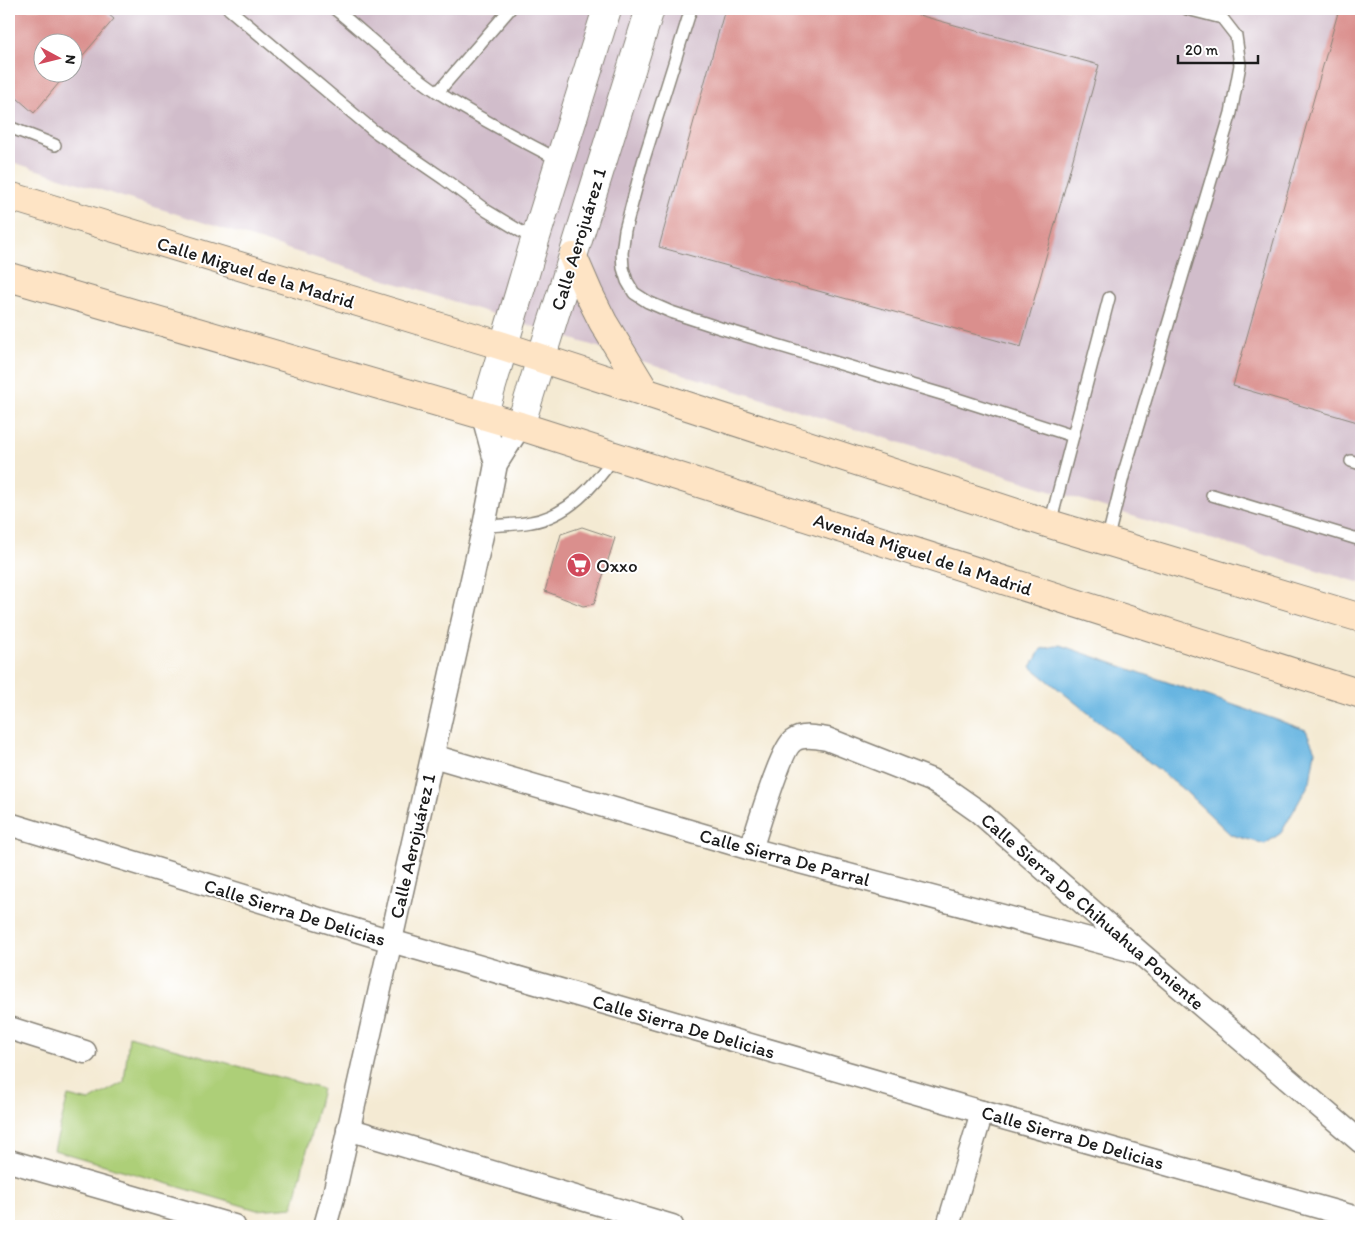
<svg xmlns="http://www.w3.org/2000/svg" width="1370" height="1235" font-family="Itim,sans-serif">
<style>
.industrial{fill:#d1bdcb;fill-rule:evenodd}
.green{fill:#adcf78;stroke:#64764a}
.water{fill:#67b5e1;stroke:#42687e}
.building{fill:#da8f8d}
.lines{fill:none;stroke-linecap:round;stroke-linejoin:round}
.service-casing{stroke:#888378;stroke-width:14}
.minor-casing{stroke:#888378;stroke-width:25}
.tertiary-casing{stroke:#888378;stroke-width:30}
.secondary-casing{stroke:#888378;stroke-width:30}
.service{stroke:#fff;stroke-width:11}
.minor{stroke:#fff;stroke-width:22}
.tertiary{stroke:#fff;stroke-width:28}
.secondary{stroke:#fee4c5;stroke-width:28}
.labels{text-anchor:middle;stroke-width:4;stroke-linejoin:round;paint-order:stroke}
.street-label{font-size:19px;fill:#1c1c1c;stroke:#fff}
.poi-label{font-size:19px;fill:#1c1c1c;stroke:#fff;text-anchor:start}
</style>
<rect width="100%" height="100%" fill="#fff"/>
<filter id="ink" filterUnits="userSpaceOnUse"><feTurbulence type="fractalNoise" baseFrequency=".02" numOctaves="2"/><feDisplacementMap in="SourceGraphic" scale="10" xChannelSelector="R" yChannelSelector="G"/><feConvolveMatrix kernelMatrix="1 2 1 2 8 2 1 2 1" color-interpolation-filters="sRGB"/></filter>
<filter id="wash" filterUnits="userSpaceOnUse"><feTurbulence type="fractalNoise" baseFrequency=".0096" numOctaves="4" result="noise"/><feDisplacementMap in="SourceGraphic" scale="20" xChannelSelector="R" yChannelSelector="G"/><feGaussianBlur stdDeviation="1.12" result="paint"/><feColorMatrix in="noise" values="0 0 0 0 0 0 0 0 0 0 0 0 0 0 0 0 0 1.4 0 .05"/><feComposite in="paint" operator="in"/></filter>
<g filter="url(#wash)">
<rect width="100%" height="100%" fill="#f4ead3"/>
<path class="industrial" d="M 9,9 L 1361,9 L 1361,583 L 1142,519 L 9,161 ZM 42,42 L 72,42 L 72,72 L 42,72 Z"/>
<polygon class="green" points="129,1036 322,1089 293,1207 257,1210 54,1150 68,1096 89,1101 124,1082"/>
<polygon class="water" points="1060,645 1306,730 1315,751 1310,782 1281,833 1265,844 1231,835 1185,791 1031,667 1041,649"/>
<g id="blocks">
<g class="building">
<polygon points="9,9 102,9 114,19 72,68 72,42 42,42 42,72 68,72 34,113 9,91"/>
<polygon points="725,9 897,9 1099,65 1021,347 659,247"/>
<polygon points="1339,9 1361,9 1361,423 1233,386"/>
<polygon points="582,527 615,538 594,604 583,606 545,591 561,534"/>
</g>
</g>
</g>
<g filter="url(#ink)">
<use href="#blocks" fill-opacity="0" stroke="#888378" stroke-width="1"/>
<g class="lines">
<defs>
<g id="service">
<polyline points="229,9 374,131 444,179 487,211 535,240"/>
<path d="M 335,9 C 369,37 403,69 439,93 C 478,118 519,139 559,160"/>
<polyline points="691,9 643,162 625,230 622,253 623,268 627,281 634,293 648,302 671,312 720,328 945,395 1073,436"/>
<polyline points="438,92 510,9"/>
<polyline points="9,127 55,145"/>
<polyline points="1351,461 1361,464"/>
<polyline points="1212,495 1361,540"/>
<polyline points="1050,524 1109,298"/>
<path d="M 484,526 C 500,525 516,525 531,522 C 568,516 594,486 614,457"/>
<polyline points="1107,541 1125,469 1231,113 1240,65 1236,36 1222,18 1187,9"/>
</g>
<g id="minor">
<polyline points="483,416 496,464"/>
<polyline points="433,756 751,849 1134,951"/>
<polyline points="9,824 391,941 982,1112 1361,1219"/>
<path d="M 751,849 C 757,831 781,749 793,741 C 802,734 817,737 827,739 L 931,780 L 952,793 L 979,812 L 1140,953 L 1361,1142"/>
<polyline points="9,1028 85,1052"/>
<polyline points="348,1129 672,1226"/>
<polyline points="9,1161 234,1226"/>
<polyline points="325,1226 334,1194 484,526 496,464 520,426"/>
<polyline points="948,1226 982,1112"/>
</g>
<g id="tertiary">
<polyline points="483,416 535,240 607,9"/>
<polyline points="520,426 650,9"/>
</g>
<g id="secondary">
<polyline points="9,196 503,346 1050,524 1361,618"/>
<polyline points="573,257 589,294 603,322 646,393"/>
<polyline points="9,277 520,426 1361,694"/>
</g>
</defs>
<use href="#service" class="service-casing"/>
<use href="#minor" class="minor-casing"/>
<use href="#tertiary" class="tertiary-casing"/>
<use href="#secondary" class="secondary-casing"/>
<use href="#service" class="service"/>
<use href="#minor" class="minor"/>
<use href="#tertiary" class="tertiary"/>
<use href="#secondary" class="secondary"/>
</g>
</g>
<defs>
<symbol id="supermarket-disc" viewBox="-11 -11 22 22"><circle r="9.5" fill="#d1495b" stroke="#fff"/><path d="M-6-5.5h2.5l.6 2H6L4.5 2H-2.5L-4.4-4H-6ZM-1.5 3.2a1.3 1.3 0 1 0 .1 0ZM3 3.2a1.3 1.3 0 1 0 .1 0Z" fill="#fff"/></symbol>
</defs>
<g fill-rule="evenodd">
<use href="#supermarket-disc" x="565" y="551" width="28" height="28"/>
</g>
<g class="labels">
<g class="street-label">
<text transform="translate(578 239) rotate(-73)" y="7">Calle Aerojuárez 1</text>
<text transform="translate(256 272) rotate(17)" y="7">Calle Miguel de la Madrid</text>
<text transform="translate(923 554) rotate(18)" y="7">Avenida Miguel de la Madrid</text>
<text transform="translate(412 846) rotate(-77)" y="7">Calle Aerojuárez 1</text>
<text transform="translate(785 857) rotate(15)" y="7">Calle Sierra De Parral</text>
<text transform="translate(1093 911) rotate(41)" y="7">Calle Sierra De Chihuahua Poniente</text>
<text transform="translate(295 912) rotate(17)" y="7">Calle Sierra De Delicias</text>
<text transform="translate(684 1026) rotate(16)" y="7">Calle Sierra De Delicias</text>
<text transform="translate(1073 1137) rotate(16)" y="7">Calle Sierra De Delicias</text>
</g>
<g class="poi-label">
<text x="596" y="572">Oxxo</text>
</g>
</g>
<rect width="1370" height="1235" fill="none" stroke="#fff" stroke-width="30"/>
<g transform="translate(58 58) rotate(97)"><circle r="24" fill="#ffffff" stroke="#a4a4a4"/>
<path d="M0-4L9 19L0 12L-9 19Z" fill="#d1495b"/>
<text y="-8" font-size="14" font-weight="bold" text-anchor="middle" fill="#1c1c1c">N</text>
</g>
<path d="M1178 55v8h80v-8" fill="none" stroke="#1c1c1c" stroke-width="2.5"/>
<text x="1185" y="55" font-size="15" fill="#1c1c1c" stroke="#ffffff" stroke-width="4" paint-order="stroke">20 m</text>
</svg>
